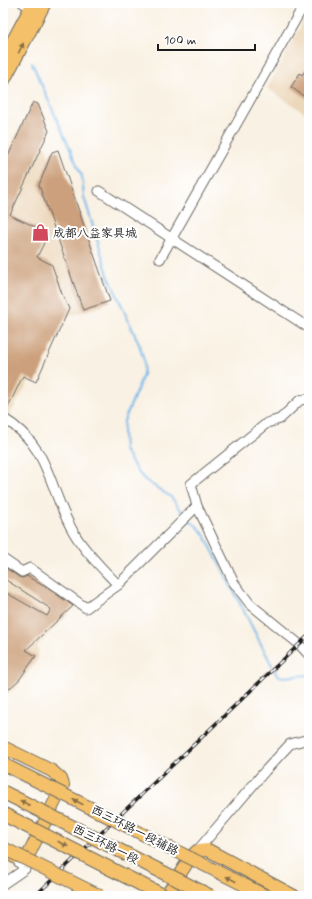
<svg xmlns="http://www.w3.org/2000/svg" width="312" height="899" font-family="Mynerve,'LXGW WenKai TC',sans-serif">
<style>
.built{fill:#ecd7ba}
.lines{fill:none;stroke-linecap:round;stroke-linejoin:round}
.stream{stroke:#73b7e9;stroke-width:2}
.building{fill:#cca07c}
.minor-casing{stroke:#696762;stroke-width:11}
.major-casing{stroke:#696762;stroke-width:14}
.minor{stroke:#fff;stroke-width:9}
.major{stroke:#f4c16a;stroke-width:12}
.rail-casing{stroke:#1c1c1c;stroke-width:3.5}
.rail{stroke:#fff;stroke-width:2;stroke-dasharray:6;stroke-linecap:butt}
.major-bridge-casing{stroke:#696762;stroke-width:14;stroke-linecap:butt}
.highway-bridge-casing{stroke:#696762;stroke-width:15;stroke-linecap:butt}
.major-bridge{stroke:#f4c16a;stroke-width:12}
.highway-bridge{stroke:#f4c16a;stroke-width:13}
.oneway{fill:#886e43}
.labels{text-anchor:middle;stroke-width:4;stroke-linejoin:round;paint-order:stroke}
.poi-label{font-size:12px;fill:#1c1c1c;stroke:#fff;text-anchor:start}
.street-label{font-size:12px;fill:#1c1c1c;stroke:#fff}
</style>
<rect width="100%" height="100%" fill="#fff"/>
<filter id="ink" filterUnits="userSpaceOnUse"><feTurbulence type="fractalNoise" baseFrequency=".025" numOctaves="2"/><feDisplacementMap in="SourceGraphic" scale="8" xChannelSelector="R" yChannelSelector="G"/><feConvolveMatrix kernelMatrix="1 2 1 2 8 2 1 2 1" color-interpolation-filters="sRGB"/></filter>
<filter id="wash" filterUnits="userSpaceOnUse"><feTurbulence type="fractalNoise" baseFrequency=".012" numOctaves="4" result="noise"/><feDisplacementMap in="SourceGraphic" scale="16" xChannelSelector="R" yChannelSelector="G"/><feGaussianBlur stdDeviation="0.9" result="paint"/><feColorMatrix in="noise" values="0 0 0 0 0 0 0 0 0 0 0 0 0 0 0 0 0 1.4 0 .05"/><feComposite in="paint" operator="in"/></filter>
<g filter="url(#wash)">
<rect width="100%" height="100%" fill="#f9f1e3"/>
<g class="built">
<polygon points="309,11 309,116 267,88"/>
<polygon points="31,107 104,306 66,317 3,426 3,160"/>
<polygon points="3,560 30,571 77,605 38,645 38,660 17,687 3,697"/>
</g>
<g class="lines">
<g class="stream">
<polyline points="32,63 82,176 84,197 108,275 139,344 144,361 143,375 124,421 123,432 124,450 137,471 145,480 171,497 184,514"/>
<polyline points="188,519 199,528 205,536 277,675 283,677 309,675"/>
</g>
</g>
<g id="blocks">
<g class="building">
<polygon points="309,65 309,100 291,87 300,73 302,75"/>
<polygon points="33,102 38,104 49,131 10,215 40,229 44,243 37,257 52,265 62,294 69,309 36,382 23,376 8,407 3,404 3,167"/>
<polygon points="58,150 110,301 83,310 39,185 52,152"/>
<polygon points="3,566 19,577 22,578 27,576 55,593 73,606 26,650 36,656 19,680 3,694 3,591 47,616 51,609 3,578"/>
</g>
</g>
</g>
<g filter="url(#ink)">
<use href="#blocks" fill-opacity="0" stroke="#696762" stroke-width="1"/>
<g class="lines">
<defs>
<g id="minor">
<polyline points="23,3 31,7"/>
<polyline points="99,191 309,328"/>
<polyline points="160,259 305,3"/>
<polyline points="309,399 300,400 280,419 267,423 191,484 197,506 234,583 250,604 299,644 309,655"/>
<path d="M 3,418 C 52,447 48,490 74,533 C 85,552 103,569 118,585"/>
<polyline points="3,559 22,572 30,568 86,608 118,585 197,506"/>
<polyline points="197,851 265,771 290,744 309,739"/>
<polyline points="3,884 25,869 15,858"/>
</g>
<g id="major">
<polyline points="3,59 33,3"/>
<polyline points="3,82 45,3"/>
<polyline points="3,747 52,771 61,779 63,785 28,856 14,857"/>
<polyline points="166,896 190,858 197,851 208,850 294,896"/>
</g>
</defs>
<use href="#minor" class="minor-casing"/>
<use href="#major" class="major-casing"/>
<use href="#minor" class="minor"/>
<use href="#major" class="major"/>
<defs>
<polyline id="rail" points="35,896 309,635"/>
</defs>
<use href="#rail" class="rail-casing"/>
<use href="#rail" class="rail"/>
<defs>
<g id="major-bridge">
<polyline points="3,764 266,896"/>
<polyline points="3,848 100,896"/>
</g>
<g id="highway-bridge">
<polyline points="3,792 210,896"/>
<polyline points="3,814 164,896"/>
</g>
</defs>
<use href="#major-bridge" class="major-bridge-casing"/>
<use href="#highway-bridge" class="highway-bridge-casing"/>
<use href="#major-bridge" class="major-bridge"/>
<use href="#highway-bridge" class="highway-bridge"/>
</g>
<defs><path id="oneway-solid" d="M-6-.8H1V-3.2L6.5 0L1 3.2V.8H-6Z"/></defs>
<g class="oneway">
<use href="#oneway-solid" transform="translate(21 48) rotate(-63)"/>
<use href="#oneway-solid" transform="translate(78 802) rotate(-153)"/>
<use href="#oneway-solid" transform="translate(25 803) rotate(-153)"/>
<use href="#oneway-solid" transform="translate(63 844) rotate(27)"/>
<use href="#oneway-solid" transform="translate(231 879) rotate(-153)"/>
</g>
</g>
<defs>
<symbol id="shop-bare" viewBox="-9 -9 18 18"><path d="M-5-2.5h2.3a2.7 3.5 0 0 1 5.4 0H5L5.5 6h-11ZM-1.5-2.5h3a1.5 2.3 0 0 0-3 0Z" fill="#d1495b" stroke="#fff" stroke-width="2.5" paint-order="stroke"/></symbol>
</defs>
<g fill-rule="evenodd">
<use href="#shop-bare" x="28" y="220" width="25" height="25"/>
</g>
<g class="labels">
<g class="poi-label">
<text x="53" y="237">成都八益家具城</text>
</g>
<g class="street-label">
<text transform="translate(135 830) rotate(27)" y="4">西三环路一段辅路</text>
<text transform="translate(106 844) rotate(27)" y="4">西三环路一段</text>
</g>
</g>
<rect width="312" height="899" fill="none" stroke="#fff" stroke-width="16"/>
<path d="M158 44v6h97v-6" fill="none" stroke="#1c1c1c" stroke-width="2"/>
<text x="164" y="44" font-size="12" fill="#1c1c1c" stroke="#ffffff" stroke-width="3" paint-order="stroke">100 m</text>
</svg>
